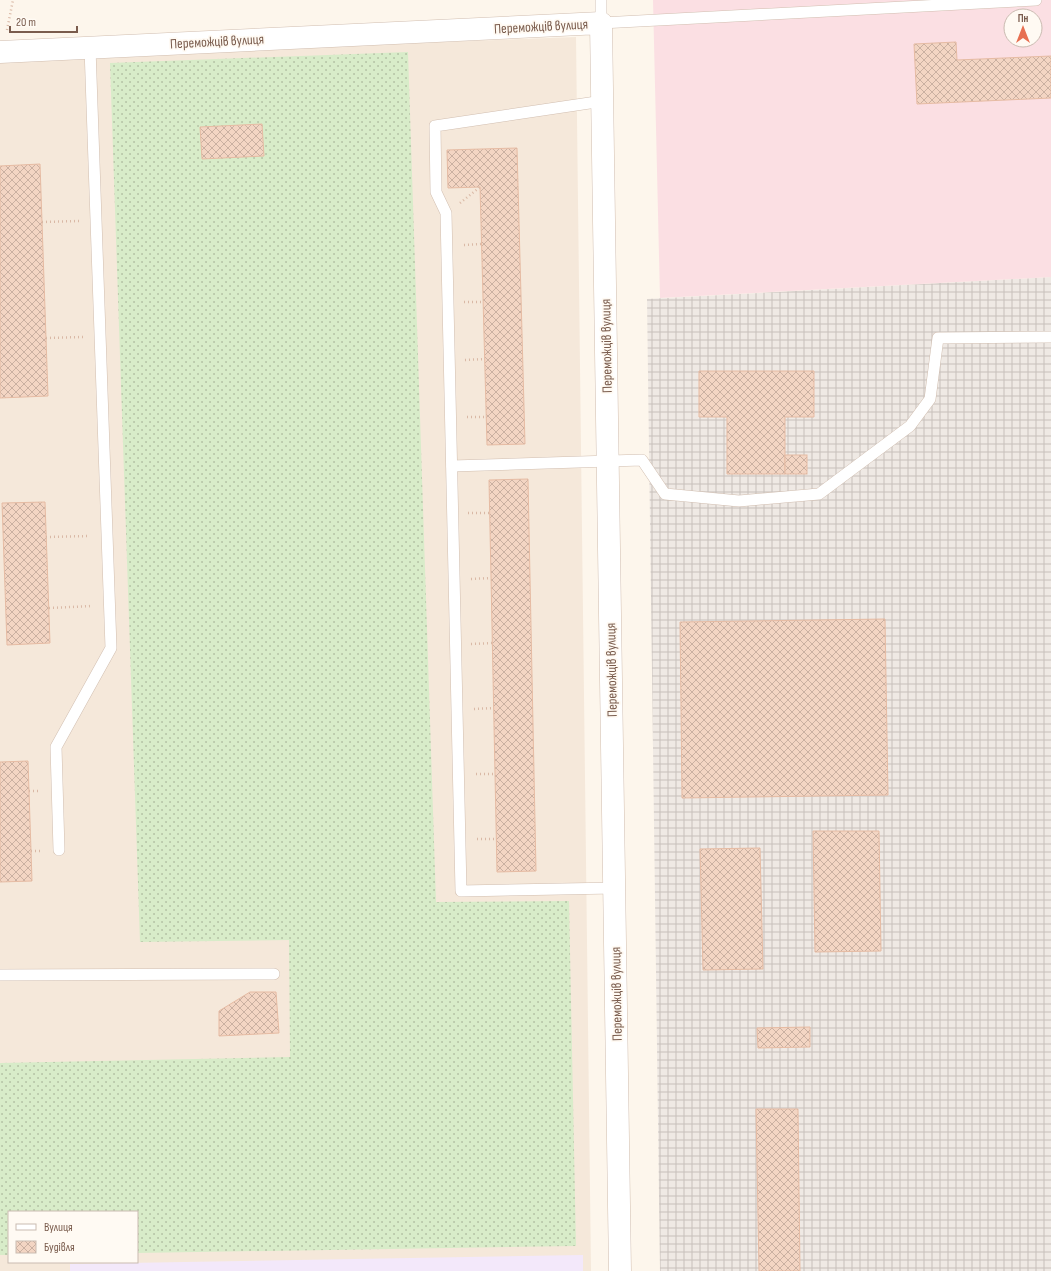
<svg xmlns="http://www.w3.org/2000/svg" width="1051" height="1271" font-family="'Sofia Sans Condensed',sans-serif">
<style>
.residential{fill:#f5e8da;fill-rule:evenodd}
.industrial{fill:url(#industrial-grid)}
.education{fill:#f3e8fa}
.medical{fill:#fbdfe3;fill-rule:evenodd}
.grass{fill:url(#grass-dots)}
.building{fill:url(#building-cross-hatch);stroke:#e6bba3}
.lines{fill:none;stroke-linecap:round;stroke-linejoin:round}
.lane-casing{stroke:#d1beb0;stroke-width:12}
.street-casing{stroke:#d1beb0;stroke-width:23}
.path{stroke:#d9b8a5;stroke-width:2.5;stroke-dasharray:1 3;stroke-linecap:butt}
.lane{stroke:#fff;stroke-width:11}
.street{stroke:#fff;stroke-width:22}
.labels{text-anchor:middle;stroke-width:3.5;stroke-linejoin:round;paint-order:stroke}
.street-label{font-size:14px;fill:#7a5c4d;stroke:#fffaf3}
</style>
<defs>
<pattern id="industrial-grid" width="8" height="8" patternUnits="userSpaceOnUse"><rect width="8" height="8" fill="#efe9e4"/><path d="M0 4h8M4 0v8" fill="none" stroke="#c7c0bb"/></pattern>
<pattern id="grass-dots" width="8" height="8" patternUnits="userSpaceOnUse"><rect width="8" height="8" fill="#d8ecc9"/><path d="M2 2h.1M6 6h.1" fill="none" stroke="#b4c2a5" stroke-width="1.8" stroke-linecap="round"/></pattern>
<pattern id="building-cross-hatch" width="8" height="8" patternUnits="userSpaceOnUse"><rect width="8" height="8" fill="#f3d5c3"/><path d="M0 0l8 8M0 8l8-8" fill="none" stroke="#cab0a1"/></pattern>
</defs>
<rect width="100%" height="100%" fill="#fdf6ec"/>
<path class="residential" d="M 576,37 L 591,1271 L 0,1271 L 0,58 ZM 9,1212 L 137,1212 L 137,1262 L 9,1262 Z"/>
<polygon class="industrial" points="1051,277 1051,1271 660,1271 647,299"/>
<polygon class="education" points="583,1255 583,1271 70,1271 70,1264"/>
<path class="medical" d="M 653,0 L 1051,0 L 1051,277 L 660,298 ZM 1011,16 L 1035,16 L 1035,40 L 1011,40 Z"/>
<polygon class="grass" points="408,52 436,902 569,901 576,1246 137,1253 137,1212 9,1212 9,1255 0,1255 0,1063 290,1057 289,940 140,942 110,63"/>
<g class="building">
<polygon points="956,42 957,60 1051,56 1051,98 917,104 914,44"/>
<polygon points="262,124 264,156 202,159 200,127"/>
<polygon points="517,148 525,444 487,445 480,187 448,188 447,150"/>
<polygon points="40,164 48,396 0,398 0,166"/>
<polygon points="699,371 814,371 814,417 785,417 785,474 727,474 727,417 699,417"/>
<rect x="785" y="455" width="22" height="19"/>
<polygon points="528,479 536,871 497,872 489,480"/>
<polygon points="45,502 50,643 7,645 2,503"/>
<polygon points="885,619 888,795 682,798 680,622"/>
<polygon points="28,761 32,881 0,882 0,762"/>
<polygon points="813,831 879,831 881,951 815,952"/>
<polygon points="760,848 763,969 703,970 700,849"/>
<polygon points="250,992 276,992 279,1033 219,1036 219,1011"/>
<polygon points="810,1027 810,1047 758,1048 757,1028"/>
<polygon points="756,1109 798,1109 800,1271 759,1271"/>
</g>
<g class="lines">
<defs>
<g id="lane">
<polyline points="601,0 601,23 1036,0"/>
<polyline points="603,101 435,126 436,192 446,213 461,891 615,888"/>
<polyline points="452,466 642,460 665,494 739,501 819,494 910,426 930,399 938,338 1051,337"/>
<polyline points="59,850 56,747 111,648 90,48"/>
<polyline points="0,975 274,974"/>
</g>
<polyline id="street" points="0,52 601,23 620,1271"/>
</defs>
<use href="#lane" class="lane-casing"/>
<use href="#street" class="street-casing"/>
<g class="path">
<polyline points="7,30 13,0"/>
<polyline points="460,203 480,187"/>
<polyline points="42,222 79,221"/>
<polyline points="464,245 481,244"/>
<polyline points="464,302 483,302"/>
<polyline points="46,338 83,337"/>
<polyline points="465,360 485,359"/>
<polyline points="467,417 486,417"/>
<polyline points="468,513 490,513"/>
<polyline points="46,537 90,536"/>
<polyline points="471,579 491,578"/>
<polyline points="49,608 92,606"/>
<polyline points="471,644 493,643"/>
<polyline points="474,709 494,708"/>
<polyline points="476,774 495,774"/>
<polyline points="29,791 41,791"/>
<polyline points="477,839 496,839"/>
<polyline points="31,851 43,851"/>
</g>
<use href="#lane" class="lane"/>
<use href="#street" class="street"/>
</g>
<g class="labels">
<g class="street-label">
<text transform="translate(541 26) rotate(-3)" y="5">Переможців вулиця</text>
<text transform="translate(217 41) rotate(-3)" y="5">Переможців вулиця</text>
<text transform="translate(606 346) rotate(-91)" y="5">Переможців вулиця</text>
<text transform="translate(611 670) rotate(-91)" y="5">Переможців вулиця</text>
<text transform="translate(616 994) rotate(-91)" y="5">Переможців вулиця</text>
</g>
</g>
<rect x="8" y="1211" width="130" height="52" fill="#fffaf3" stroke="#cabbb1"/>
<rect x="16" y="1224" width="20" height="6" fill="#ffffff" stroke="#cabbb1"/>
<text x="44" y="1231" font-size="12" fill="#7a5c4d">Вулиця</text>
<rect x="16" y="1241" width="20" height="12" fill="url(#building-cross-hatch)" stroke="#cabbb1"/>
<text x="44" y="1251" font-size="12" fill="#7a5c4d">Будівля</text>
<g transform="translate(1023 28)"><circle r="19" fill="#fffaf3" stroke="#cabbb1"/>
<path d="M0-3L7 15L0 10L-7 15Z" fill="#e76f51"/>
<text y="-6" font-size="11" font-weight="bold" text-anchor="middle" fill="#7a5c4d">Пн</text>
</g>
<path d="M10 26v6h67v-6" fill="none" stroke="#7a5c4d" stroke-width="2"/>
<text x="16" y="26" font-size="12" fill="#7a5c4d" stroke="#fffaf3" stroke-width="3" paint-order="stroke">20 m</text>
</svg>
